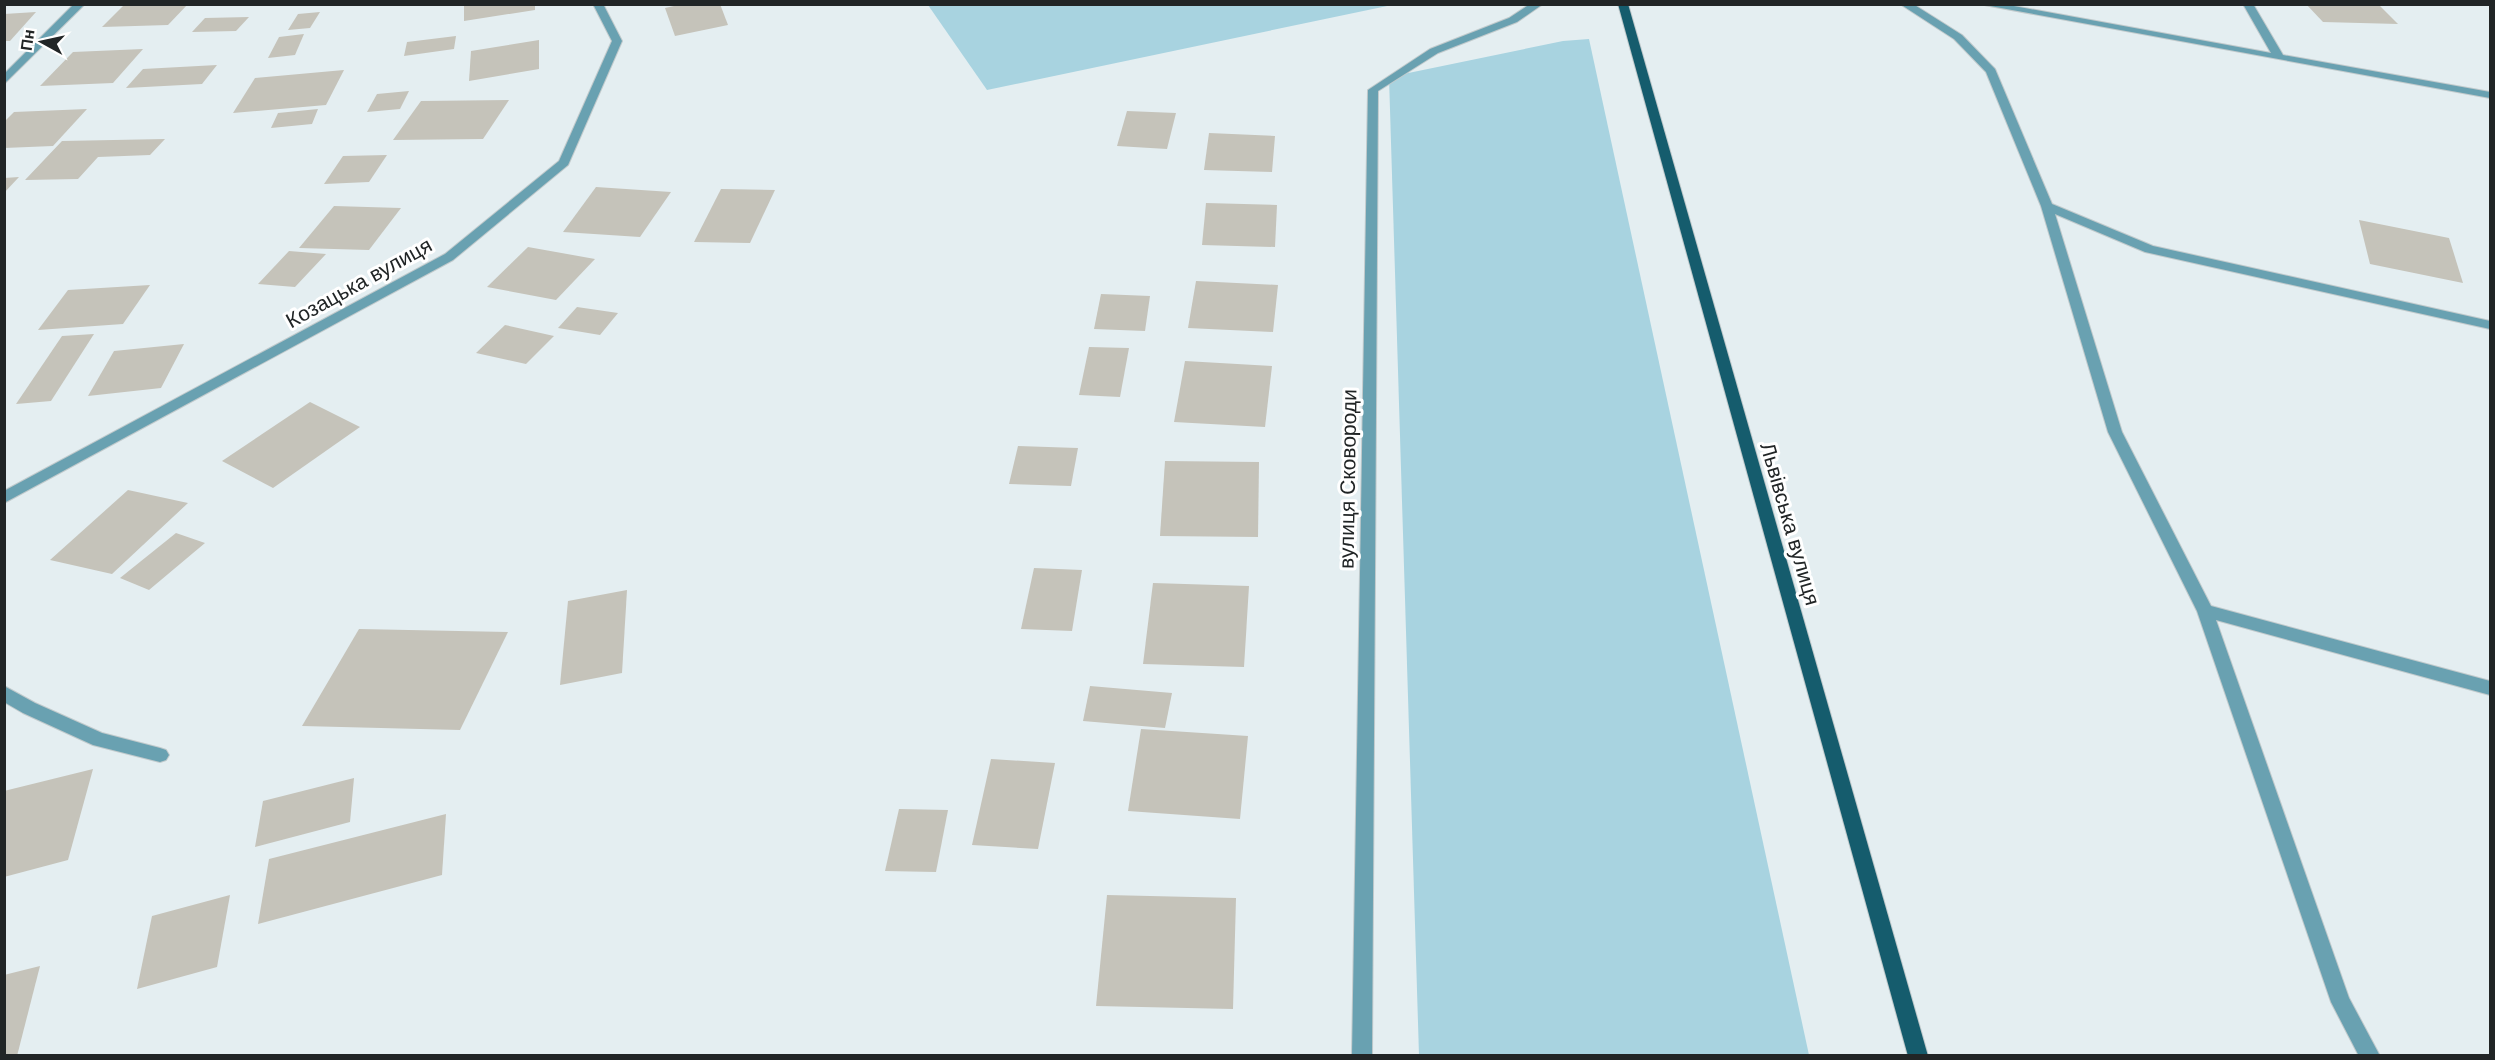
<svg xmlns="http://www.w3.org/2000/svg" width="2495" height="1060" font-family="Helvetica,sans-serif">
<style>
.green{fill:#a8d3e0}
.building{fill:#c5c3ba}
.lines{fill:none;stroke-linecap:round;stroke-linejoin:round}
.lane-casing{stroke:#c1cacc;stroke-width:2}
.street-casing{stroke:#c1cacc;stroke-width:2}
.primary-casing{stroke:#c1cacc;stroke-width:2}
.lane{fill:#69a1b1;fill-rule:evenodd}
.street{fill:#69a1b1;fill-rule:evenodd}
.primary{fill:#155c6d;fill-rule:evenodd}
.labels{text-anchor:middle;stroke-width:6;stroke-linejoin:round;paint-order:stroke}
.street-label{font-size:21px;fill:#212526;stroke:#fff}
</style>
<rect width="100%" height="100%" fill="#e4eef1"/>
<g class="green">
<polygon points="928,5 1392,5 987,90"/>
<polygon points="1589,39 1809,1055 1419,1055 1389,77 1563,41"/>
</g>
<g class="building">
<polygon points="125,4 188,4 168,25 102,27"/>
<polygon points="464,4 535,4 535,10 464,21"/>
<polygon points="683,4 720,4 728,25 675,36 665,8"/>
<polygon points="2306,4 2378,4 2398,24 2323,22"/>
<polygon points="36,12 10,41 4,41 4,14"/>
<polygon points="320,12 310,28 288,30 298,14"/>
<polygon points="249,17 236,31 192,32 205,18"/>
<polygon points="304,34 295,55 268,58 279,37"/>
<polygon points="456,36 454,49 404,56 407,42"/>
<polygon points="539,40 539,69 469,81 471,51"/>
<polygon points="143,49 113,83 40,86 73,52"/>
<polygon points="217,65 202,84 126,88 143,69"/>
<polygon points="344,70 326,105 233,113 255,78"/>
<polygon points="409,91 400,109 367,112 377,94"/>
<polygon points="509,100 483,139 393,140 421,101"/>
<polygon points="87,109 53,146 4,148 4,122 14,112"/>
<polygon points="318,109 312,124 271,128 278,113"/>
<polygon points="1127,111 1176,113 1167,149 1117,146"/>
<polygon points="1209,133 1275,136 1272,172 1204,170"/>
<polygon points="165,139 150,155 98,157 78,179 25,180 62,141"/>
<polygon points="387,155 369,182 324,184 343,156"/>
<polygon points="19,177 4,193 4,178"/>
<polygon points="596,187 671,192 640,237 563,232"/>
<polygon points="721,189 775,190 750,243 694,242"/>
<polygon points="1206,203 1277,205 1275,247 1202,245"/>
<polygon points="334,206 401,208 369,250 299,248"/>
<polygon points="2359,220 2449,238 2463,283 2370,264"/>
<polygon points="528,247 595,259 556,300 487,287"/>
<polygon points="289,251 326,254 295,287 258,284"/>
<polygon points="1196,281 1278,285 1273,332 1188,328"/>
<polygon points="150,285 123,324 38,330 68,290"/>
<polygon points="1101,294 1150,296 1145,331 1094,329"/>
<polygon points="577,307 618,313 600,335 558,328"/>
<polygon points="505,325 554,336 526,364 476,353"/>
<polygon points="94,334 51,401 16,404 62,336"/>
<polygon points="184,344 161,388 88,396 114,351"/>
<polygon points="1089,347 1129,348 1120,397 1079,395"/>
<polygon points="1185,361 1272,366 1265,427 1174,422"/>
<polygon points="310,402 360,427 273,488 222,461"/>
<polygon points="1018,446 1078,448 1071,486 1009,484"/>
<polygon points="1165,461 1259,462 1258,537 1160,536"/>
<polygon points="128,490 188,503 112,574 50,560"/>
<polygon points="176,533 205,543 149,590 120,578"/>
<polygon points="1034,568 1082,570 1072,631 1021,629"/>
<polygon points="1153,583 1249,586 1244,667 1143,664"/>
<polygon points="627,590 622,673 560,685 568,601"/>
<polygon points="359,629 508,632 460,730 302,726"/>
<polygon points="1090,686 1172,693 1165,728 1083,721"/>
<polygon points="1141,729 1248,736 1240,819 1128,811"/>
<polygon points="991,759 1055,763 1038,849 972,845"/>
<polygon points="93,769 68,860 4,877 4,791"/>
<polygon points="354,778 350,822 255,847 263,801"/>
<polygon points="899,809 948,810 936,872 885,871"/>
<polygon points="446,814 442,875 258,924 269,859"/>
<polygon points="230,895 217,967 137,989 152,916"/>
<polygon points="1107,895 1236,898 1233,1009 1096,1006"/>
<polygon points="40,966 17,1056 4,1056 4,975"/>
</g>
<g class="lines">
<defs>
<polygon id="lane" points="4,686 35,703 102,733 160,748 166,750 169,755 166,760 160,762 93,745 23,713 4,702"/>
<g id="street">
<polygon points="74,4 85,4 4,84 4,74"/>
<polygon points="593,4 603,4 622,41 568,165 453,260 4,503 4,491 445,254 559,161 612,41"/>
<polygon points="1530,4 1543,4 1517,22 1438,53 1378,91 1372,1056 1352,1056 1368,90 1430,49 1509,18"/>
<polygon points="1900,4 1913,4 1962,35 1995,69 2052,204 2153,246 2490,321 2490,329 2145,252 2055,214 2122,432 2211,606 2490,681 2490,695 2216,620 2349,998 2380,1056 2359,1056 2331,1002 2197,611 2108,432 2041,206 1986,72 1954,39"/>
<polygon points="1979,4 2003,4 2271,53 2243,4 2253,4 2283,55 2490,92 2490,98"/>
</g>
<polygon id="primary" points="1618,4 1628,4 1928,1056 1908,1056"/>
</defs>
<use href="#lane" class="lane-casing"/>
<use href="#street" class="street-casing"/>
<use href="#primary" class="primary-casing"/>
<use href="#lane" class="lane"/>
<use href="#street" class="street"/>
<use href="#primary" class="primary"/>
</g>
<g class="labels">
<g class="street-label">
<text transform="translate(359 283) rotate(-29)" y="7">Козацька вулиця</text>
<text transform="translate(1348 479) rotate(-89)" y="7">вулиця Сковороди</text>
<text transform="translate(1790 524) rotate(74)" y="7">Львівська вулиця</text>
</g>
</g>
<rect width="2495" height="1060" fill="none" stroke="#212526" stroke-width="12"/>
<g transform="translate(42 42) rotate(278)" stroke="#ffffff" stroke-width="4.5" paint-order="stroke">
<path d="M0-4.5L10 22L0 15L-10 22Z" fill="#212526"/>
<text y="-9" font-size="16" font-weight="bold" text-anchor="middle" fill="#212526">Пн</text>
</g>
</svg>
